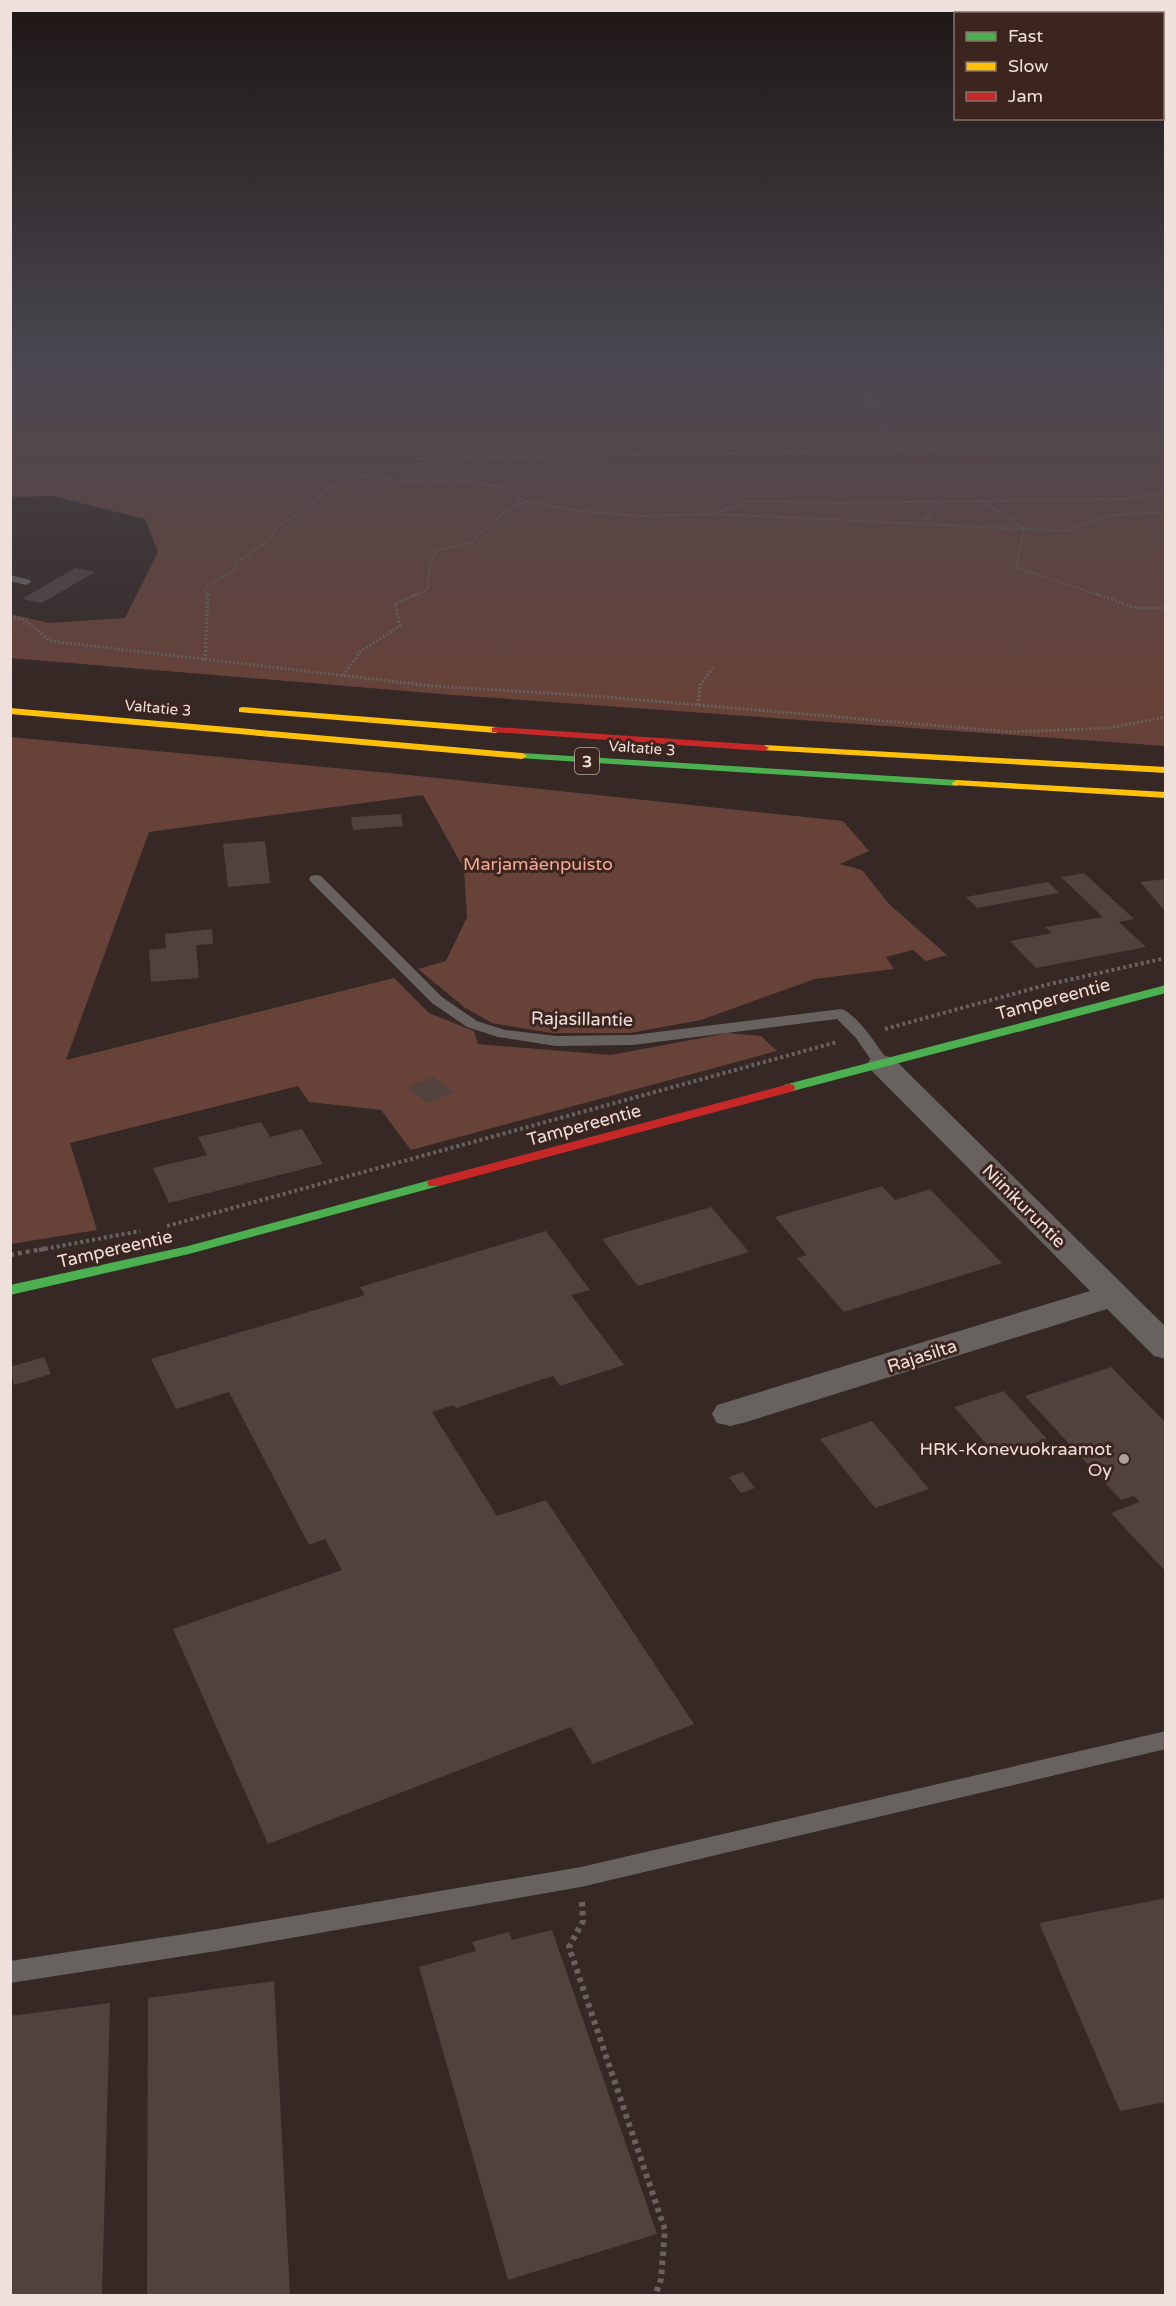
<svg xmlns="http://www.w3.org/2000/svg" width="1176" height="2306" font-family="'Varela Round',sans-serif">
<style>
.green{fill:#664239}
.building{fill:#51423e}
.lines{fill:none;stroke-linecap:round;stroke-linejoin:round}
.path-far4{stroke:#68615f;stroke-width:2;stroke-dasharray:1.5 1.5;stroke-linecap:butt}
.path-far3{stroke:#68615f;stroke-width:3;stroke-dasharray:2 2;stroke-linecap:butt}
.path-far2{stroke:#68615f;stroke-width:4;stroke-dasharray:3 3;stroke-linecap:butt}
.path-far1{stroke:#68615f;stroke-width:4.5;stroke-dasharray:4 4;stroke-linecap:butt}
.path{stroke:#68615f;stroke-width:6;stroke-dasharray:4.5 4.5;stroke-linecap:butt}
.lane{fill:#676160;fill-rule:evenodd}
.street{fill:#676160;fill-rule:evenodd}
.fast{fill:#4caf50;fill-rule:evenodd}
.slow{fill:#ffc107;fill-rule:evenodd}
.jam{fill:#c62828;fill-rule:evenodd}
.poi-dot{fill:#afa09b;stroke:#3c251e;stroke-width:2}
.labels{text-anchor:middle;stroke-width:6;stroke-linejoin:round;paint-order:stroke}
.far-street-label{font-size:15px;fill:#f0e0db;stroke:#3c251e}
.shield{fill:#3c251e;stroke:#baa8a2;stroke-width:1.5}
.shield-label{font-size:16px;font-weight:bold;fill:#f0e0db}
.park-label{font-size:18px;fill:#f7a994;stroke:#3c251e}
.street-label{font-size:18px;fill:#f0e0db;stroke:#3c251e}
.poi-label{font-size:18px;fill:#f0e0db;stroke:#3c251e;text-anchor:end}
</style>
<rect width="100%" height="100%" fill="#352825"/>
<g class="green">
<polygon points="10,369 1165,369 1165,746 453,695 11,658 11,614 49,623 125,618 158,552 145,519 52,496 11,497"/>
<polygon points="11,737 409,775 843,821 869,851 840,864 862,870 890,905 947,955 926,961 913,950 886,957 894,969 815,979 701,1020 630,1033 552,1033 492,1023 464,1007 418,969 446,961 467,917 464,869 423,795 149,832 66,1060 394,978 429,1013 474,1031 478,1044 611,1055 728,1033 761,1036 777,1051 411,1150 381,1110 309,1102 298,1086 70,1143 97,1230 11,1244"/>
</g>
<g class="building">
<polygon points="75,568 95,572 42,603 22,599"/>
<polygon points="401,814 403,826 353,830 351,817"/>
<polygon points="265,841 270,883 228,887 223,844"/>
<polygon points="1084,873 1134,919 1119,922 1146,947 1036,968 1010,941 1052,933 1045,927 1103,917 1061,877"/>
<polygon points="1166,879 1166,912 1140,882"/>
<polygon points="1048,882 1059,893 977,908 966,897"/>
<polygon points="212,929 213,944 196,945 199,978 151,982 149,950 166,948 165,934"/>
<polygon points="434,1077 453,1092 427,1103 408,1087"/>
<polygon points="261,1122 270,1137 302,1129 323,1164 169,1203 153,1168 207,1155 198,1137"/>
<polygon points="882,1186 895,1200 930,1189 1002,1263 844,1312 797,1258 807,1255 775,1217"/>
<polygon points="711,1207 749,1252 638,1286 602,1239"/>
<polygon points="546,1231 590,1290 571,1295 624,1365 560,1386 553,1376 456,1408 454,1405 432,1412 497,1516 546,1500 694,1724 593,1764 571,1727 268,1844 173,1629 342,1570 325,1539 309,1545 229,1392 176,1409 151,1359 365,1295 360,1287"/>
<polygon points="44,1357 51,1374 14,1385 10,1367"/>
<polygon points="1111,1367 1166,1423 1166,1572 1111,1513 1140,1502 1134,1496 1121,1500 1025,1396"/>
<polygon points="1004,1391 1047,1439 997,1456 954,1407"/>
<polygon points="872,1421 929,1489 875,1508 820,1439"/>
<polygon points="743,1472 755,1488 741,1493 729,1477"/>
<polygon points="1166,1898 1166,2102 1120,2111 1039,1923"/>
<polygon points="552,1930 657,2234 508,2280 419,1967 476,1951 472,1942 509,1932 512,1940"/>
<polygon points="274,1981 290,2296 147,2296 148,1998"/>
<polygon points="110,2003 102,2296 10,2296 10,2016"/>
</g>
<g class="lines">
<g class="path-far4">
<polyline points="898,450 1166,443"/>
<polyline points="416,459 898,450 855,374 849,369"/>
<polyline points="983,502 1024,528 1016,567 1101,596"/>
<polyline points="716,514 1066,531 1112,515 1166,512"/>
<polyline points="922,522 941,501"/>
<polyline points="208,596 204,588 236,569 236,563 271,539 277,527 311,505 323,491 358,476 402,481 473,482 500,487 525,501 579,511 643,516 712,514 749,501 844,503 1125,499 1166,493"/>
<polyline points="413,596 427,590 430,565 437,550 470,543 499,516 525,501"/>
</g>
<g class="path-far3">
<polyline points="1096,594 1136,608 1166,608"/>
<polyline points="10,617 25,620 50,641 432,686 594,696 1012,732 1109,728 1166,717"/>
<polyline points="205,660 208,594"/>
<polyline points="343,675 361,651 400,626 395,604 417,594"/>
<polyline points="698,705 700,685 713,668"/>
</g>
<g class="path-far2">
<polyline points="885,1029 1046,985 1166,958"/>
<polyline points="167,1226 837,1042"/>
<polyline points="39,1250 140,1231"/>
</g>
<polyline class="path-far1" points="10,1255 48,1248"/>
<polyline class="path" points="582,1902 583,1921 569,1947 665,2230 661,2279 655,2296"/>
<g class="lane">
<polygon points="447,369 520,369 516,372 451,372"/>
<polygon points="10,575 30,580 31,582 26,585 10,581"/>
<path d="M 316,875 L 321,876 L 442,997 L 477,1021 L 505,1030 L 556,1036 L 633,1035 L 841,1009 C 858,1014 880,1050 890,1064 L 888,1067 L 876,1067 L 856,1038 L 837,1019 L 633,1045 L 556,1046 L 498,1037 L 467,1027 L 432,1003 L 311,882 L 309,879 L 311,876 Z"/>
<polygon points="1166,1731 1166,1749 581,1887 217,1951 10,1983 10,1961 217,1929 581,1867"/>
</g>
<polygon class="street" points="882,1055 893,1058 1166,1327 1166,1359 1154,1356 1107,1309 743,1423 730,1426 717,1423 712,1414 717,1405 1090,1291 871,1070 867,1064 871,1058"/>
<g class="fast">
<polygon points="522,753 957,780 962,783 957,786 518,758 517,756"/>
<polygon points="1166,985 1166,993 789,1092 783,1088 784,1085"/>
<polygon points="434,1179 439,1180 441,1183 439,1186 189,1254 10,1295 10,1285 188,1246"/>
</g>
<g class="slow">
<polygon points="242,707 496,727 501,730 496,733 239,712 239,708"/>
<polygon points="10,708 522,753 527,756 522,759 10,714"/>
<polygon points="764,745 1166,767 1166,773 760,750 759,748"/>
<polygon points="957,780 1166,792 1166,798 953,785 952,783"/>
</g>
<g class="jam">
<polygon points="496,727 764,745 769,748 764,751 492,732 492,728"/>
<polygon points="789,1084 794,1085 795,1088 794,1091 439,1186 429,1186 427,1183 429,1180"/>
</g>
</g>
<linearGradient id="sky" x2="0" y2="1"><stop stop-color="#1d1614"/><stop offset="0.53" stop-color="#4b4851"/><stop offset="1" stop-color="#4b4851" stop-opacity="0"/></linearGradient>
<rect width="1176" height="692" fill="url(#sky)"/>
<circle class="poi-dot" cx="1124" cy="1459" r="6"/>
<g class="labels">
<g class="far-street-label">
<text transform="translate(158 708) rotate(5)" y="5">Valtatie 3</text>
<text transform="translate(642 748) rotate(4)" y="5">Valtatie 3</text>
</g>
<rect class="shield" x="575" y="748" width="24" height="26" rx="4.5"/>
<g class="shield-label">
<text x="587" y="767">3</text>
</g>
<g class="park-label">
<text x="538" y="870">Marjamäenpuisto</text>
</g>
<g class="street-label">
<text transform="translate(1053 999) rotate(-15)" y="6">Tampereentie</text>
<text transform="translate(582 1019) rotate(1)" y="6">Rajasillantie</text>
<text transform="translate(584 1125) rotate(-15)" y="6">Tampereentie</text>
<text transform="translate(1024 1206) rotate(45)" y="6">Niinikuruntie</text>
<text transform="translate(115 1249) rotate(-13)" y="6">Tampereentie</text>
<text transform="translate(922 1356) rotate(-18)" y="6">Rajasilta</text>
</g>
<g class="poi-label">
<text x="1112" y="1455">HRK-Konevuokraamot<tspan x="1112" dy="21">Oy</tspan></text>
</g>
</g>
<rect width="1176" height="2306" fill="none" stroke="#f0e0db" stroke-width="24"/>
<rect x="954" y="12" width="210" height="108" fill="#3c251e" stroke="#84706a" stroke-width="1.5"/>
<rect x="966" y="32" width="30" height="9" fill="#4caf50" stroke="#84706a" stroke-width="1.5"/>
<text x="1008" y="42" font-size="18" fill="#f0e0db">Fast</text>
<rect x="966" y="62" width="30" height="9" fill="#ffc107" stroke="#84706a" stroke-width="1.5"/>
<text x="1008" y="72" font-size="18" fill="#f0e0db">Slow</text>
<rect x="966" y="92" width="30" height="9" fill="#c62828" stroke="#84706a" stroke-width="1.5"/>
<text x="1008" y="102" font-size="18" fill="#f0e0db">Jam</text>
</svg>
